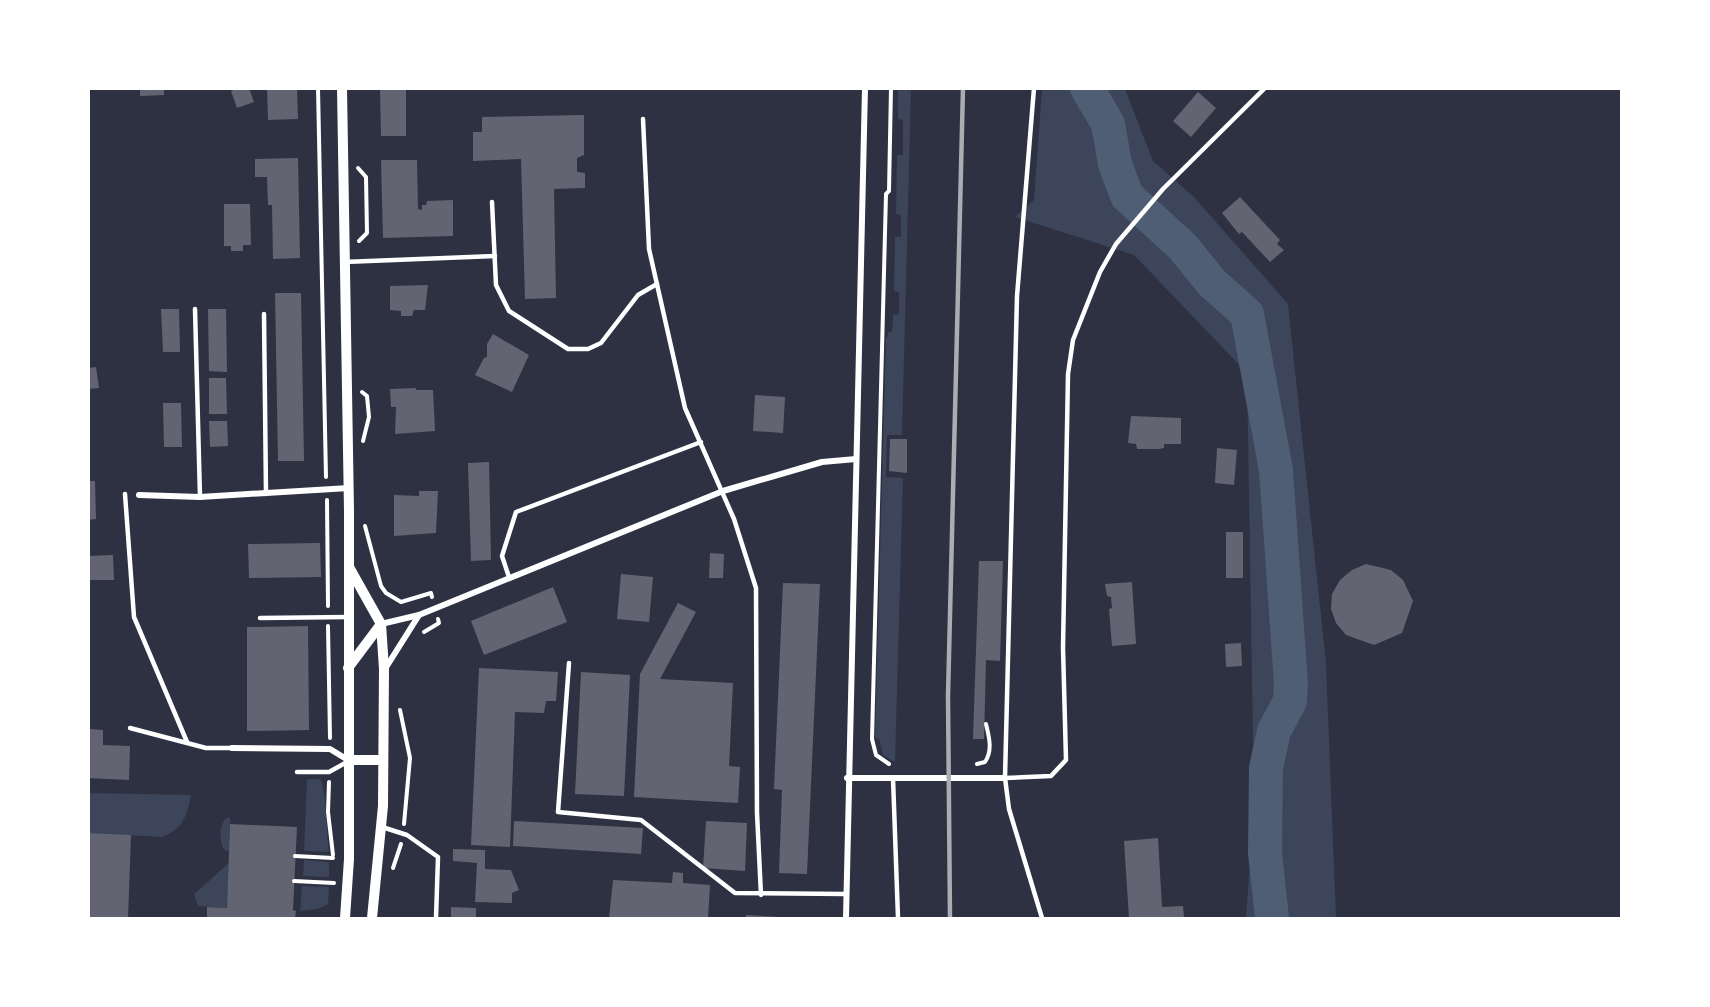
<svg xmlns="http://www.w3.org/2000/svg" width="1710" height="1007" font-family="'PT Sans',sans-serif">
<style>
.green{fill:#3c4559}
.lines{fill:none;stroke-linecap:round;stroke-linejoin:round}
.river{stroke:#4f5d75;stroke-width:34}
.building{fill:#626471}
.path{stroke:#fff;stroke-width:4}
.service{stroke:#fff;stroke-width:4.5}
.minor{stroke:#fff;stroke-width:6}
.tertiary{stroke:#fff;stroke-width:10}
.rail{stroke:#abadb3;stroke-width:4.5}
</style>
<rect width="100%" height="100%" fill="#2d3142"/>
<g class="green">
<polygon points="898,89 911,89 902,435 887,435 886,477 903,478 895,762 883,755 879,739 875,738 886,337 888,337 888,332 892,332 893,315 899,314 899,292 894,291 895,237 901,237 901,215 896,214 897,155 903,155 903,120 898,119"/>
<polygon points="1042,89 1125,89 1153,161 1194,197 1288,304 1326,663 1336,918 1246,918 1254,805 1247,373 1134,255 1015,217 1034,200"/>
<path d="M 309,779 L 320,779 C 326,784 327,839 329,852 L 304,851 L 307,780 Z"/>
<path d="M 89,793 L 191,795 C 187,816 183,829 162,837 L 89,833 Z"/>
<path d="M 230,817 L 229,851 L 224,850 C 219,840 219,828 225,819 Z"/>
<polygon points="304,860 329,862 329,877 303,876"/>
<polygon points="229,863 227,908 198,906 194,894"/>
<polygon points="302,886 329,887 328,904 318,909 300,911"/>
</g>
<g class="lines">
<polyline class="river" points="1087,88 1108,124 1115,164 1127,196 1182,246 1213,284 1247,314 1276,470 1291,684 1290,701 1274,731 1266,768 1265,853 1272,918"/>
</g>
<g class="building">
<polygon points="140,88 164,88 164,95 140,96"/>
<polygon points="238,88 249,88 254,102 237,108 231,91"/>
<polygon points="267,88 297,88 298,119 268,120"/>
<polygon points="380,89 406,89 406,136 381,136"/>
<polygon points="1198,92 1216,108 1191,137 1173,121"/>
<polygon points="584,115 584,155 577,158 577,172 585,173 585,188 554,189 556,298 525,299 521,159 473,161 473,132 482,132 482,117"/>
<polygon points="298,158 300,258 273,259 272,205 268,205 267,177 255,177 255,159"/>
<polygon points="381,160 417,160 418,209 422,210 422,205 426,205 427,201 453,200 453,236 383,238"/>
<polygon points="1240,197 1280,240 1277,244 1284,250 1270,262 1242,232 1239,234 1222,213"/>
<polygon points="224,204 250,204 251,245 243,245 243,251 231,251 231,246 224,246"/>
<polygon points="428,285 425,310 414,310 412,316 401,316 401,311 390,310 390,286"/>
<polygon points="275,293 301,293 304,461 278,461"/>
<polygon points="161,309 179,309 180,352 163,352"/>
<polygon points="208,309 226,309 227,372 209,371"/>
<polygon points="493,334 529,355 512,392 475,375 484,358 487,357 487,344"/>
<polygon points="96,367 99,388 88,389 88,368"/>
<polygon points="209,378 226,378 227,414 209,414"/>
<polygon points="416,388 416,390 433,390 435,431 395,434 396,407 391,407 390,389"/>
<polygon points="755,395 785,397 783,433 753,431"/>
<polygon points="163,403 181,403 182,447 164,447"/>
<polygon points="1131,416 1181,418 1181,444 1164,444 1164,448 1159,449 1137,449 1136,444 1128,443"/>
<polygon points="209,421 227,421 228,446 210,447"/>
<polygon points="890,439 907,439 907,473 889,471"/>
<polygon points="1217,448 1237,450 1234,485 1215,483"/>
<polygon points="489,462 491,560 471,561 468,463"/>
<polygon points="88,481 95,481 96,519 88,520"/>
<polygon points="419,491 438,491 436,533 394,536 394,495 419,496"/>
<rect x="1226" y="532" width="17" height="46"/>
<polygon points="320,543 321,577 249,578 248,544"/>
<polygon points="710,553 724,554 723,578 709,578"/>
<polygon points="113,555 114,580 88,580 88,556"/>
<polygon points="979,561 1003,561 1000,661 986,660 984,739 973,739"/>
<polygon points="1366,564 1391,570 1403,580 1413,601 1402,633 1374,645 1346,635 1336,623 1331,609 1332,594 1340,580 1352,570"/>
<polygon points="621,574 653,577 649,622 617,619"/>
<polygon points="1132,582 1136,644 1112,646 1109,609 1112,608 1111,597 1107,596 1105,584"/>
<polygon points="783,583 820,584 807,874 779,873 782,790 774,789"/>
<polygon points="553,587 567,622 484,655 471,621"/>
<polygon points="678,603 696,612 660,679 733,683 729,766 740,767 738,803 634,797 640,674"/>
<polygon points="308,626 309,730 247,731 247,627"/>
<polygon points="1241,643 1242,666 1226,667 1225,644"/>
<polygon points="479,668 558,672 556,701 546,701 544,713 515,712 510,847 471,845"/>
<polygon points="581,672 630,675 624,796 575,794"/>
<polygon points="90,729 103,730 103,745 130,746 129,780 88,778"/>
<polygon points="514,821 643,828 641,854 513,846"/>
<polygon points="706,821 747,823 745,871 703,868"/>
<polygon points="230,824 297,827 293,910 296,911 295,918 207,918 207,907 227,908"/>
<polygon points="88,833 131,835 128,918 88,918"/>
<polygon points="1158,838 1162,907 1183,906 1184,917 1129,918 1124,841"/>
<polygon points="453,849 485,850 485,869 511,870 519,890 512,893 512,903 475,902 477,863 453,861"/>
<polygon points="673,872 683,873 683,883 710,885 708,918 609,918 613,880 672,883"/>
<polygon points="451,907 476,908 476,918 451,918"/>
<polygon points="746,915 779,917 779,918 746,918"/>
</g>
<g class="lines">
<g class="path">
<polyline points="318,88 326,477"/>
<polyline points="358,168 366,177 367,233 359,241"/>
<polyline points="362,392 367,396 369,417 363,441"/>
<polyline points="327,500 328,606"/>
<polyline points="365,526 381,586 386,593 401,602 431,593 432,597"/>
<polyline points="328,626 330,738"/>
<polyline points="424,632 439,623 438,619"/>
<polyline points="400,710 410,758 404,824"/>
<polyline points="889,764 876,755 872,739 886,194 889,191 891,88"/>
<path d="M 977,764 L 985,762 C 993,750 989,737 986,724"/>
<polyline points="329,782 328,812 333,855"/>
<polyline points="295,856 333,858"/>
<polyline points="393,868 401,844"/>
<polyline points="294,881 334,883"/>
</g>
<g class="service">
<polyline points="1034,88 1017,296 1005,778 1009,809 1042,918"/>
<polyline points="643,119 649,249 685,408 734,519 756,588 757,813 761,895"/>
<polyline points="492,202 496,285 509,311 568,349 588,349 601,343 638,295 657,284"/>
<polyline points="344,262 495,256"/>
<polyline points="195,309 200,497"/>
<polyline points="264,314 266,494"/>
<polyline points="125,494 134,617 187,742"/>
<polyline points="509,577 502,556 516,512 701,442"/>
<polyline points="260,618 349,617"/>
<polyline points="569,663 558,812 641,820 735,893 846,894"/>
<polyline points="130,728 206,748 232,748"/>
<polyline points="297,772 329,772 347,762"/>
<polyline points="893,778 898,918"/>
<polyline points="1005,778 1051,776 1066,760 1063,648 1068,374 1073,340 1100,272 1116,244 1163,189 1265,88"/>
<polyline points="382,827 407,835 438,857 436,918"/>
</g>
<g class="minor">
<polyline points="139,495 200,497 349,488"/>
<polyline points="381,624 419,615 723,491 822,462 856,459"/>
<polyline points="385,669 419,615"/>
<polyline points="232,748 330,749 348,760"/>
<polyline points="847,778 1005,778"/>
<polyline points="846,918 865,88"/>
</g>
<g class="tertiary">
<polyline points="342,88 349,511 349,859 345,918"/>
<polyline points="349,567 381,624 384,669 383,806 372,918"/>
<polyline points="348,668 381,624"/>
<polyline points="349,760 383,760"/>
</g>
<polyline class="rail" points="950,918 948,696 963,88"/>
</g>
<rect width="1710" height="1007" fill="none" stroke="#ffffff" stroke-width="180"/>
</svg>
